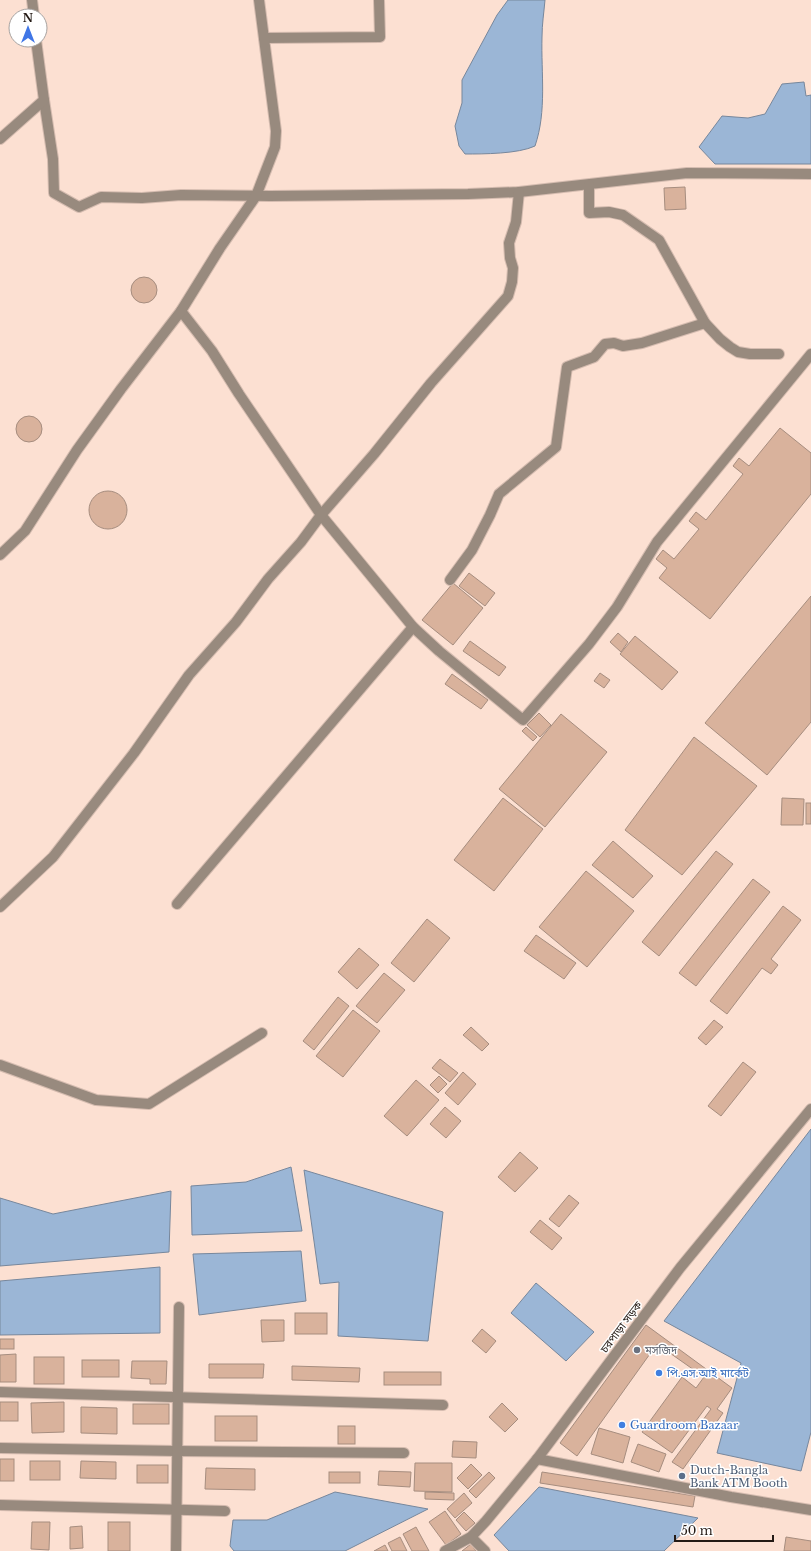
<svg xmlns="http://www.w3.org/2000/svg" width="811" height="1551" font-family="'Libre Baskerville','Noto Sans Bengali',serif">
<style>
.water{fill:#9bb6d6;stroke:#77879c}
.building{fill:#d9b29c;stroke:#a68d7f}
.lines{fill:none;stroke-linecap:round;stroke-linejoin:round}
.minor-casing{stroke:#d5bcb0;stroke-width:12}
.minor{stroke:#988a7e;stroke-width:10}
.worship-dot{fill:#6b7280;stroke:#fff;stroke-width:1.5}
.shop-dot{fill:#3f7fe0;stroke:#fff;stroke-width:1.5}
.service-dot{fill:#5c6f8a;stroke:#fff;stroke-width:1.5}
.labels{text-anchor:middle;stroke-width:3;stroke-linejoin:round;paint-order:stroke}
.street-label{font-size:11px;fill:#241a15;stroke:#fff}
.worship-label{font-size:11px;fill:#5b616d;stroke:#fff;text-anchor:start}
.shop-label{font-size:11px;fill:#366cbe;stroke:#fff;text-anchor:start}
.service-label{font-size:11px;fill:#4e5e75;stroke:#fff;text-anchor:start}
</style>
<rect width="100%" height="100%" fill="#fce0d2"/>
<g class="water">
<path d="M 508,0 L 545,0 C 544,12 542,24 542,37 C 541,73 547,111 535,146 C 518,154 483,154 465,154 L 459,146 L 455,126 L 462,103 L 462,80 L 497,15 Z"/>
<polygon points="804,82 806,96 811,95 811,164 715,164 699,147 722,116 748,118 765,114 782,84"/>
<polygon points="811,1129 811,1432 801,1471 717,1453 741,1363 664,1321"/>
<polygon points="291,1167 302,1231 192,1235 191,1186 246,1182"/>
<polygon points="304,1170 443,1212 428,1341 338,1336 339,1282 320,1284"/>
<polygon points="171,1191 169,1252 0,1266 0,1198 53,1214"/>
<polygon points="301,1251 306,1301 199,1315 193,1254"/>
<polygon points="160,1267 160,1333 0,1335 0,1281"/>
<polygon points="536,1283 594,1332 566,1361 511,1313"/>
<polygon points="539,1487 698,1518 664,1551 509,1551 494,1535"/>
<polygon points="335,1492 428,1509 345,1551 234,1551 230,1546 233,1520 267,1520"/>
</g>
<g class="building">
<polygon points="685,187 686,209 665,210 664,188"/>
<circle cx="144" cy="290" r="13"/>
<circle cx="29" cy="429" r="13"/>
<polygon points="780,428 811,453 811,494 710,619 659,578 667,568 656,559 663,550 674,559 699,529 689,521 696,512 706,520 743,474 733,466 739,458 749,466"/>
<circle cx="108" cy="510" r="19"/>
<polygon points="469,573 495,593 485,606 459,586"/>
<polygon points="453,583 483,608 453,645 422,620"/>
<polygon points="811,596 811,722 767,775 705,723"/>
<polygon points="618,633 628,642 621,652 610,642"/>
<polygon points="635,636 678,672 662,690 620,654"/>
<polygon points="470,641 506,667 499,676 463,651"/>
<polygon points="600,673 610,680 604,688 594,681"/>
<polygon points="452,674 488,700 481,709 445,684"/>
<polygon points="539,713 551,725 540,737 527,725"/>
<polygon points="561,714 607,752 545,827 499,789"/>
<polygon points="526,727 537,737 533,741 522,731"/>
<polygon points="694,737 757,786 682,875 625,830"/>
<polygon points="503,798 543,829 494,891 454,860"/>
<polygon points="782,798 804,799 803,825 781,825"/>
<rect x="806" y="803" width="5" height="21"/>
<polygon points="613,841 653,876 633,898 592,865"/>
<polygon points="716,851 733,864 659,956 642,942"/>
<polygon points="586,871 634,911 587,967 539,927"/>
<polygon points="753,879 770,892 696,986 679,973"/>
<polygon points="783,906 801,920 771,959 778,965 771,974 762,968 727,1014 710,1001"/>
<polygon points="427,919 450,938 414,982 391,963"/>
<polygon points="536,935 576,963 564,979 524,951"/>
<polygon points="359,948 379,965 357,989 338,972"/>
<polygon points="384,973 405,990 377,1023 356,1006"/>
<polygon points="338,997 349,1006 314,1050 303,1041"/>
<polygon points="353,1010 380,1031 343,1077 316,1056"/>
<polygon points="714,1020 723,1027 706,1045 698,1038"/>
<polygon points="471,1027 489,1044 482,1051 463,1035"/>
<polygon points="440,1059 458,1073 450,1082 432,1068"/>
<polygon points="743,1062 756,1072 721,1116 708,1106"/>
<polygon points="463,1072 476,1084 458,1105 445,1093"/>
<polygon points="439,1076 447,1084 438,1093 430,1085"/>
<polygon points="416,1080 439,1100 407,1136 384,1116"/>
<polygon points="445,1107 461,1121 446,1138 430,1124"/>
<polygon points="520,1152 538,1168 515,1192 498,1177"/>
<polygon points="569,1195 579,1203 559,1227 549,1219"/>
<polygon points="540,1220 562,1238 552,1250 530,1232"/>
<rect x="295" y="1313" width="32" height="21"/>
<polygon points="261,1320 284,1320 284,1341 262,1342"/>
<polygon points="646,1325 732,1388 717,1409 723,1413 683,1469 672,1462 711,1409 707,1406 672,1453 642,1432 682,1377 696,1388 704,1377 657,1344 577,1456 560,1443"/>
<polygon points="482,1329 496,1341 486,1353 472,1341"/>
<rect x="0" y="1339" width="14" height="10"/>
<polygon points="16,1354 16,1382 0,1382 0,1355"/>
<rect x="34" y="1357" width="30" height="27"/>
<rect x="82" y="1360" width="37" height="17"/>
<polygon points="132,1361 167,1361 166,1384 150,1384 150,1379 131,1378"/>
<polygon points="209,1364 264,1364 263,1378 209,1378"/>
<polygon points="292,1366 360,1368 359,1382 292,1380"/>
<rect x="384" y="1372" width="57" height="13"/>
<rect x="0" y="1402" width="18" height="19"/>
<polygon points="64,1402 64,1432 32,1433 31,1403"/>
<polygon points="502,1403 518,1419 505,1432 489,1417"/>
<rect x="133" y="1404" width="36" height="20"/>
<polygon points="81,1407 117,1408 117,1434 81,1433"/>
<rect x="215" y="1416" width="42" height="25"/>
<rect x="338" y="1426" width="17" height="18"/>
<polygon points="599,1428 630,1437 623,1463 591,1454"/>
<polygon points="453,1441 477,1442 476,1458 452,1457"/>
<polygon points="638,1444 666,1454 659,1472 631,1462"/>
<rect x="0" y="1459" width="14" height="22"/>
<rect x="30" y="1461" width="30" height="19"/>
<polygon points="81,1461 116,1462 116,1479 80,1478"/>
<polygon points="415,1463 452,1463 452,1492 414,1491"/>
<polygon points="471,1464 482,1475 468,1489 457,1478"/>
<rect x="137" y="1465" width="31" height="18"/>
<polygon points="206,1468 255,1469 255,1490 205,1489"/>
<polygon points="379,1471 411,1472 410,1487 378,1485"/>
<rect x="329" y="1472" width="31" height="11"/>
<polygon points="489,1472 495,1478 476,1498 469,1491"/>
<polygon points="542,1472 695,1496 693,1507 540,1483"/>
<polygon points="425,1492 454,1493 454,1500 425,1499"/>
<polygon points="464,1493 472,1503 455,1518 447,1509"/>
<polygon points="445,1511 461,1534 446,1545 429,1522"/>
<polygon points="464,1512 475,1523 466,1531 456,1520"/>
<polygon points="32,1522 50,1522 49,1550 31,1549"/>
<rect x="108" y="1522" width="22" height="29"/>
<polygon points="82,1526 83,1548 70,1549 70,1527"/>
<polygon points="416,1527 429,1551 412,1551 403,1534"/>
<polygon points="400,1537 407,1551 392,1551 388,1543"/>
<polygon points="786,1537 811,1541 811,1551 784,1551"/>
<polygon points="471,1544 476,1551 462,1551"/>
<polygon points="385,1545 388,1551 374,1551"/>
</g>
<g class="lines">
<defs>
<g id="minor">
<polyline points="32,0 34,16"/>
<polyline points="264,38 380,37 379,0"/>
<polyline points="44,100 53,159 54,193 79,207 101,197 142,198 181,195 270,196 468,194 519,192 687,173 811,174"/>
<polyline points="0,139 44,100 36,40"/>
<polyline points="589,185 589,213 609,212 623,215 659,240 705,323 720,339 730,347 738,352 750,354 779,354"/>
<polyline points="181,311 212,351 239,394 321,515 413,627 439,651 523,720 589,644 617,607 657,542 811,354"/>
<polyline points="0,555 25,531 77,450 121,389 181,311 220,248 256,196 275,147 276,131 259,0"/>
<polyline points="450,580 472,550 490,515 499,494 556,447 567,367 594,357 605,344 614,343 623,346 642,343 705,323"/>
<polyline points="177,904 413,627"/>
<polyline points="0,907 53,857 134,753 189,675 236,622 268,579 301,542 321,515 374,454 431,383 508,296 512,282 513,268 510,258 509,243 516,222 519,192"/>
<polyline points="0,1065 96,1100 149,1104 262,1033"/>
<polyline points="0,1392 443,1405"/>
<polyline points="0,1448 177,1451 404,1453"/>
<polyline points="537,1459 731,1497 811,1510"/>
<polyline points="0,1505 225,1511"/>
<polyline points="471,1537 485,1551"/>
<polyline points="176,1551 179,1307"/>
<polyline points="445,1551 471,1537 486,1521 537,1459 680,1268 811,1109"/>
</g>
</defs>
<use href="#minor" class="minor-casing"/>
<use href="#minor" class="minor"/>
</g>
<circle class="worship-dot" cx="637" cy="1350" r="4"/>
<g class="shop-dot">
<circle cx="659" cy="1373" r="4"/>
<circle cx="622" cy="1425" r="4"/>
</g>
<circle class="service-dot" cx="682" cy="1476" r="4"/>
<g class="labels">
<g class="street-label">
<text transform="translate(621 1327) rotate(-53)" y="4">চরপাড়া সড়ক</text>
</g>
<g class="worship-label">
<text x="645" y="1354">মসজিদ</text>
</g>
<g class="shop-label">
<text x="667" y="1377">পি.এস.আই মার্কেট</text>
<text x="630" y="1429">Guardroom Bazaar</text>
</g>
<g class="service-label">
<text x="690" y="1474">Dutch-Bangla<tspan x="690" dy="13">Bank ATM Booth</tspan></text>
</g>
</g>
<g transform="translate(28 28)"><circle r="19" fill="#ffffff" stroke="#a7a3a1"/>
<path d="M0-3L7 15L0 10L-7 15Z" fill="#4076e6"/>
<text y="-6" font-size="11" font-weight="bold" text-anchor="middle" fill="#241a15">N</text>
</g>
<path d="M675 1535v6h98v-6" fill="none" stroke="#241a15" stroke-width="2"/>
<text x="681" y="1535" font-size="12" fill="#241a15" stroke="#ffffff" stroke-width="3" paint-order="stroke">50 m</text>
</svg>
